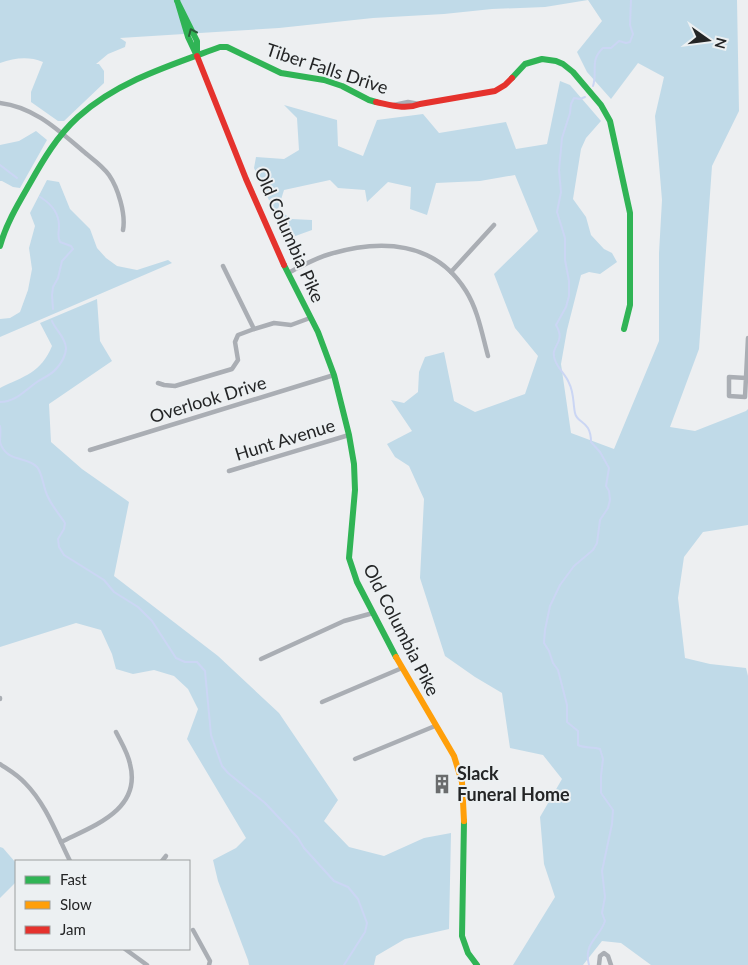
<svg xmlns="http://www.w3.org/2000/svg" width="748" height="965" font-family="Lato,sans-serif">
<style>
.green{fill:#c0dae8}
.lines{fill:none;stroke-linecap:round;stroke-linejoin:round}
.stream{stroke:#cbd6f4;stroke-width:2}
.street{stroke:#aaaeb4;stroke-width:4.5}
.fast{stroke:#30b455;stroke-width:6}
.slow{stroke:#ff9f0a;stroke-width:6}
.jam{stroke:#e5322d;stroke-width:6}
.oneway{stroke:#295e39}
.labels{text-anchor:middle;stroke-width:4;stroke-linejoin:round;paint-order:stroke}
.street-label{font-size:18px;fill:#242526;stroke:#ecf0f2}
.poi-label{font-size:18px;font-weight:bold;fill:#242526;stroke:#ecf0f2;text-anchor:start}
</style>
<rect width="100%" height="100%" fill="#edeff1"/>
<g class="green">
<path d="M 0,0 L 737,0 L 739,111 L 712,166 L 699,349 L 670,427 L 695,431 L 746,411 L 748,409 L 748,525 L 703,532 L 684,557 L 678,598 L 685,658 L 710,664 L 746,668 L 748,676 L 748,965 L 651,965 L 621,943 L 602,941 L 583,965 L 513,965 L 555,897 L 544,864 L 540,817 L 562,779 L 543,755 L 510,748 L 502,693 L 475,677 L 445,656 L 420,578 L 424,499 L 409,466 L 395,457 L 387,444 L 412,431 L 391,400 L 404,403 L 418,392 L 419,372 L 425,357 L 444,352 L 454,401 L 475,412 L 525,394 L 538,356 L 515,328 L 494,274 L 538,231 L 515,175 L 480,181 L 436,183 L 427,215 L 410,209 L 411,187 L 388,182 L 367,202 L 365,190 L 338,188 L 330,180 L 284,190 L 278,209 L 291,219 L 312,220 L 312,230 L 287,239 L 254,168 L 256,157 L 284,159 L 299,150 L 297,118 L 284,105 L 337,120 L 338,146 L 363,156 L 377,120 L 423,114 L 439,133 L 506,122 L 516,149 L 547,144 L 560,81 L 570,85 L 601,121 L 586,138 L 581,149 L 573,199 L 586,217 L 591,235 L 604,249 L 612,253 L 617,262 L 600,274 L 589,272 L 581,275 L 567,330 L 561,364 L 571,433 L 614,449 L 659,341 L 659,253 L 662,200 L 655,116 L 664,77 L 638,63 L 611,99 L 587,72 L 577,52 L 602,21 L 588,0 L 545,7 L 492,9 L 444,14 L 373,18 L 279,28 L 120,38 L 126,42 L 125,47 L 108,54 L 96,64 L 99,64 L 104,71 L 104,83 L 64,121 L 58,121 L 31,102 L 31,92 L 43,62 C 28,56 15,58 0,63 Z"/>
<polygon points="36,131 47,140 20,188 13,187 2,181 0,181 0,145 19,141"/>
<polygon points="47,180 59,182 70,209 90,229 97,248 106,258 117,266 137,270 168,260 172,263 0,337 0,319 10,318 20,312 28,290 32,269 29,248 35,226 30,213"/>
<path d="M 97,299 L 100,341 L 112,361 L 49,404 L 51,442 L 82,469 L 129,502 L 114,576 L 218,656 L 279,713 L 338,800 L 324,821 L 349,847 L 384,856 L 424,838 L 451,833 L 449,929 L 405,939 L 376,956 L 374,965 L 249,965 L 248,960 L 218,881 L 213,860 L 236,848 L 246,838 L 187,739 L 198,709 L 188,689 L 174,676 L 154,670 L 133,674 L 116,669 L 112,654 L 101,630 L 76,623 L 0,647 L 0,388 C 24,376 41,373 52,346 L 40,323 Z"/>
<polygon points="0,847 3,848 16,863 16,882 0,898"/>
</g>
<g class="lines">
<g class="stream">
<path d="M 593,86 C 598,71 589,61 603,48 L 611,48 L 619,41 L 626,43 L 630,42 L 633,34 L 630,25 L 631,0"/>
<path d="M 585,97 L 580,99 L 574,98 L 571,104 L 570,113 L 562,138 L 559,170 L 561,192 L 557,212 L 565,238 L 565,260 L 569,281 L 569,296 L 566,307 L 556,325 C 567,344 549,345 555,360 C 558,369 566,375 569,383 C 574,392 573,404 575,413 C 577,424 591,420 591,442 L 600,452 L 609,468 L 606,486 L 609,491 L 610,500 L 608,508 L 600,520 L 597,543 L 593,550 L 574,566 L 560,585 L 550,606 L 545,630 L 544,643 L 549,651 L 553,663 L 558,670 L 567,705 L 567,722 L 578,731 L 578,745 C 586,749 592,746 600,749 L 603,759 L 601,776 L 601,793 L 613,810 L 612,824 L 602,871 L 605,897 L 602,913 L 605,921 C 599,939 583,943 589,965"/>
<polyline points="0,165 17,178"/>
<path d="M 40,197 C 50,203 59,213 59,226 C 59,233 57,236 60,242 L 71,246 L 73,249 L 62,261 L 58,278 L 53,287 L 52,295 L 53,309"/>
<path d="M 0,402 C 16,402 25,390 37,382 C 43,378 51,375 56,369 C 61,364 66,355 66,348 C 65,336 56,331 52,321"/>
<path d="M 0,426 C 1,431 0,437 0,442 C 6,463 27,456 37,467 C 43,474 43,488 48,497 C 52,506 59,514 65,523 L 64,529 L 58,539 L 59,547 L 64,555 L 104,580 L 114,592 L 138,607 L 152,621 L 176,658 L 185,662 L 197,662 L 205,671 L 211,735 L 222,766 L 228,773 L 265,803 L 298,838 L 304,848 L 334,881 L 348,887 L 358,899 L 367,923 L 365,932 L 344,965"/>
</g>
<g class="street">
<path d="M 0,103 C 34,107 58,130 83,151 C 91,158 102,165 109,175 C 118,188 126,214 123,230"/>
<polyline points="394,105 408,102 419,104"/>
<polyline points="223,266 254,329"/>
<polyline points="451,272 494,225"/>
<path d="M 288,273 C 302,266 315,258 330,254 C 381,239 435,241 466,291 C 478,310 482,334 488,356"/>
<polyline points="746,378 729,377 729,396 745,397 748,338"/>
<polyline points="158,383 164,385 175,386 232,369 238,360 235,342 238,335 254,329 274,323 291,325 310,318"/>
<polyline points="90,450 334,375"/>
<polyline points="229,471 349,435"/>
<polyline points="261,659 344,621 373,613"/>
<polyline points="0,699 0,698"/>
<polyline points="322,702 402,668"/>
<polyline points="355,759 435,726"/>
<path d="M 0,764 C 9,770 18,775 25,783 C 46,804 57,835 70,861"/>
<path d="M 61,842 C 93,826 142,810 130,764 C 128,753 121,742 116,732"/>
<polyline points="162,861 166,856"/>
<polyline points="193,930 210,961 209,965"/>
<polyline points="125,949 147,965"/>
<polyline points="599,965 600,956 604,953 608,956 611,965"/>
</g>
<g class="fast">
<polyline points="177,0 188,37 197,56 197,41 177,1"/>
<polyline points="512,78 525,64 542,59 556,61 563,64 573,72 601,105 610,121 630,213 630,305 624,329"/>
<path d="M 0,246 C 6,224 18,204 29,185 C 43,160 57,136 78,117 C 118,81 171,65 220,47 L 227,47 L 281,73 L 324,80 L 342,86 L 369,100 L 376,102"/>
<polyline points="284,265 318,332 334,375 349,435 354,464 355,490 349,558 357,582 396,657"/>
<polyline points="464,821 462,936 468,953 477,965"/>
</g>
<polyline class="slow" points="396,657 454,756 462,782 464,821"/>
<g class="jam">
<polyline points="197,56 246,179 284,265"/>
<path d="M 376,102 C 391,105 405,110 420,104 L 495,91 L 505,85 L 512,78"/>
</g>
</g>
<defs><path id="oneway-chevron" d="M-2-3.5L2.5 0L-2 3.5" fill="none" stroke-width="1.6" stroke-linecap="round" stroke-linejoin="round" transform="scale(1.25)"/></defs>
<use class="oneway" href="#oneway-chevron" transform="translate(192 32) rotate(-114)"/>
<defs>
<symbol id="building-bare" viewBox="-9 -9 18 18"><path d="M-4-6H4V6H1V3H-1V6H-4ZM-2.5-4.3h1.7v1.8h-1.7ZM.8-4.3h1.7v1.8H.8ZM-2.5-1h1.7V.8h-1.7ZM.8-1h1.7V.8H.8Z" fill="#6a6c6d" stroke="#ecf0f2" stroke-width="2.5" paint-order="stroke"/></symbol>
</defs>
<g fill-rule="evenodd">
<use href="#building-bare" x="428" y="770" width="28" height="28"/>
</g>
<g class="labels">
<g class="street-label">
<text transform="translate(327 69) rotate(18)" y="6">Tiber Falls Drive</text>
<text transform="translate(289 235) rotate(66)" y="6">Old Columbia Pike</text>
<text transform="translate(208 400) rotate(-17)" y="6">Overlook Drive</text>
<text transform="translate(285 440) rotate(-17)" y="6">Hunt Avenue</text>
<text transform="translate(401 630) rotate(63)" y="6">Old Columbia Pike</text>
</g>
<g class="poi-label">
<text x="457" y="780">Slack<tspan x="457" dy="21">Funeral Home</tspan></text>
</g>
</g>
<rect x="15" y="860" width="175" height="90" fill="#ecf0f2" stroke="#9c9fa0"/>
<rect x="25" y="876" width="25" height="8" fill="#30b455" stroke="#9c9fa0"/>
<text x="60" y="885" font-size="15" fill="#242526">Fast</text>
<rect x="25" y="901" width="25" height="8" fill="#ff9f0a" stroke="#9c9fa0"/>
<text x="60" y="910" font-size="15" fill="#242526">Slow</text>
<rect x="25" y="926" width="25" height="8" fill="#e5322d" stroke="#9c9fa0"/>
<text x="60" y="935" font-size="15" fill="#242526">Jam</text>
<g transform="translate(708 40) rotate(104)" stroke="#ecf0f2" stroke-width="4" paint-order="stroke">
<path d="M0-4L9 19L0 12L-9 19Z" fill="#242526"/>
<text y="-8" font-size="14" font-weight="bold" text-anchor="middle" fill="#242526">N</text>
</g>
</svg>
